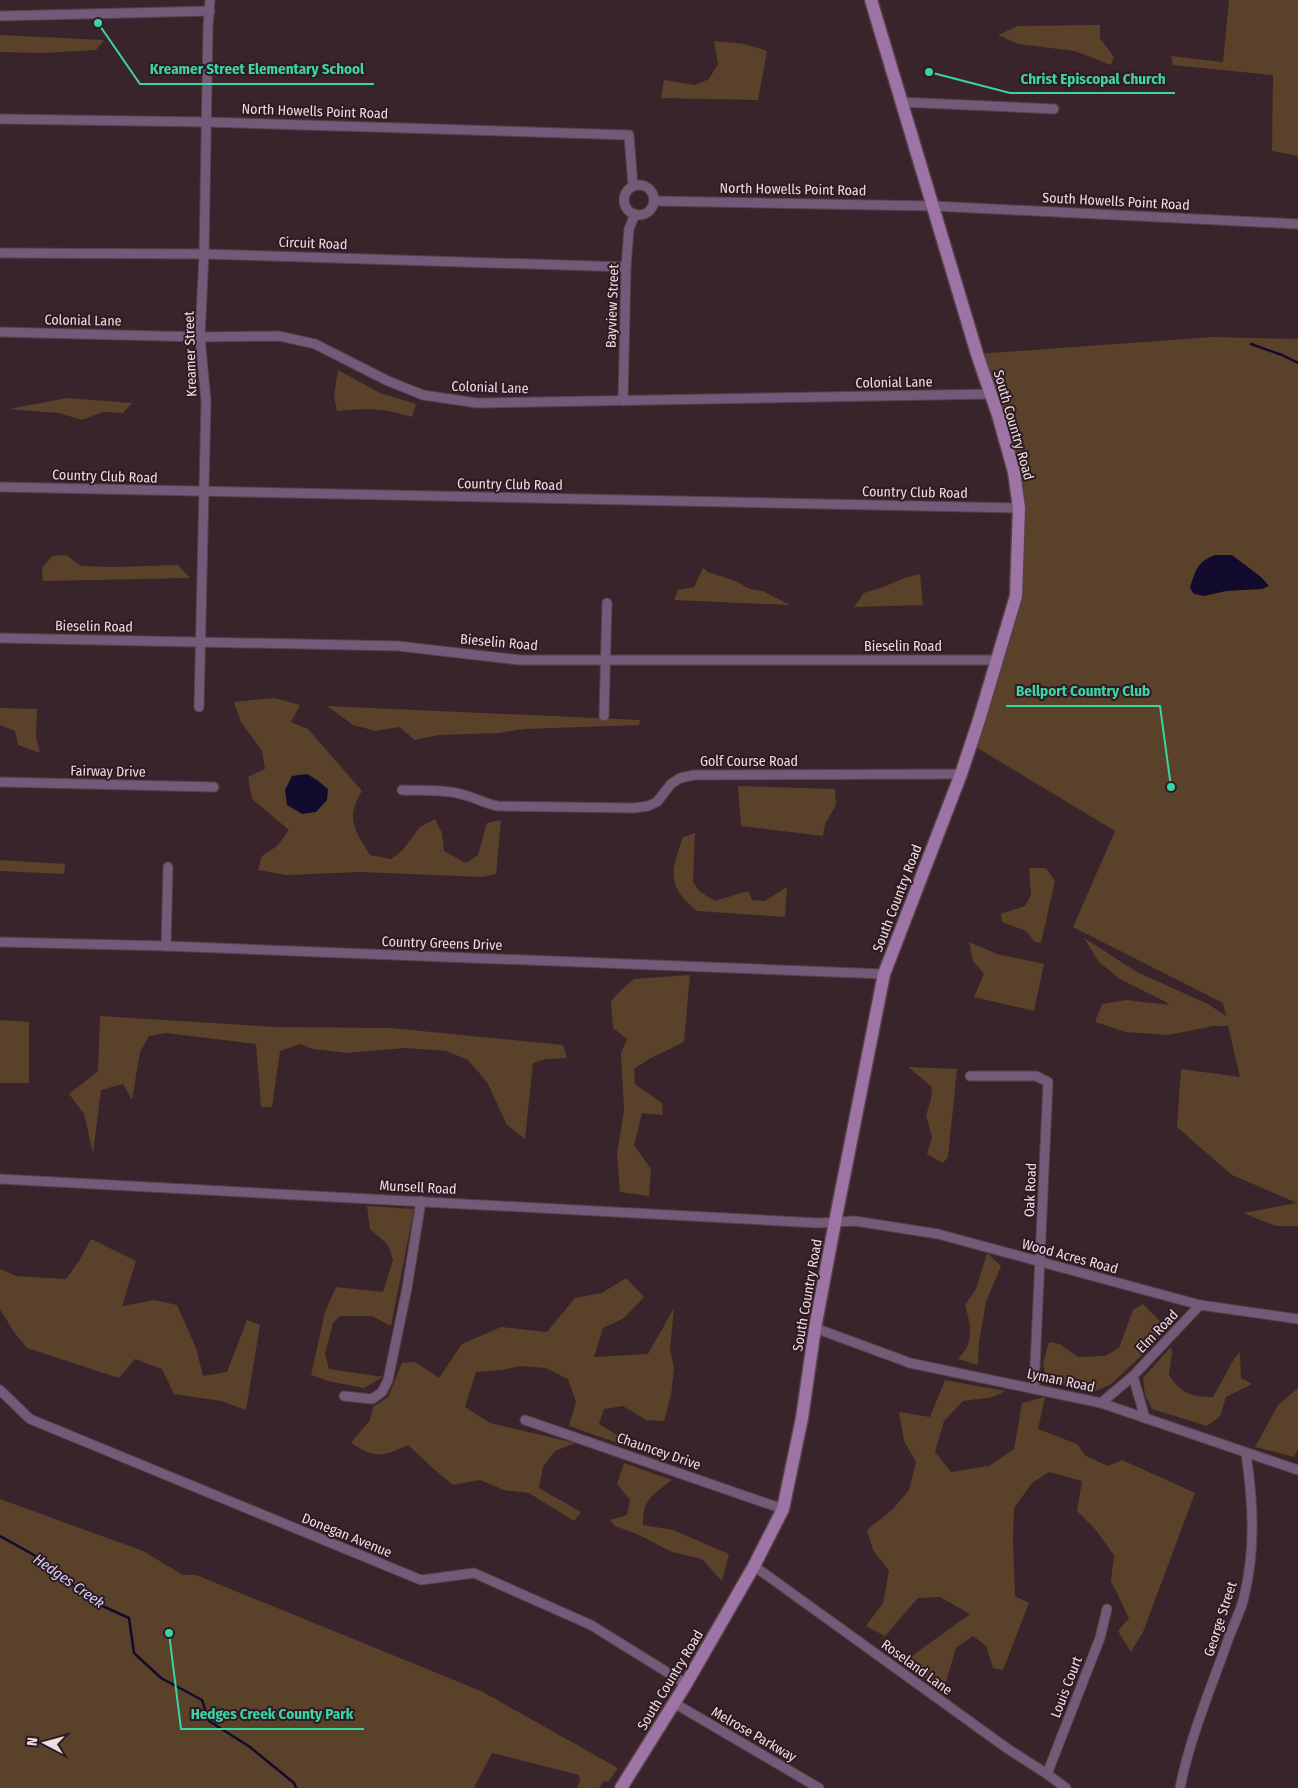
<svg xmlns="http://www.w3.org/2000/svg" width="1298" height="1788" font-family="'Fira Sans Condensed',sans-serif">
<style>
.green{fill:#5a4129}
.water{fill:#120b2e}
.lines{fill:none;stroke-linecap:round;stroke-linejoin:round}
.stream{stroke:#120b2e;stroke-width:2.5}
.street-casing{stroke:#564248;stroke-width:11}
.secondary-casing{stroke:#564248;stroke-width:15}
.street{stroke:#745a79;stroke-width:9}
.secondary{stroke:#9d74a5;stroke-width:12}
.labels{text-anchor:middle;stroke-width:4;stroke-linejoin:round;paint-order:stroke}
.street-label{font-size:14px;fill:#ecdde2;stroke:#2e1a22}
.water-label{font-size:15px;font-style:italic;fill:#d2d0fa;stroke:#2e1a22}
.leader{fill:none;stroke:#3dd4a3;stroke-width:2}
.callout-dot{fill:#3dd4a3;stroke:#2e1a22;stroke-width:2}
.callout-label{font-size:15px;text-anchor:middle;font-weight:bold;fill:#3dd4a3;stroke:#2e1a22;stroke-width:4;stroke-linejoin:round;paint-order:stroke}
</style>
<rect width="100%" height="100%" fill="#39242b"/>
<g class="green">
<polygon points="1229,0 1298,0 1298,156 1272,151 1273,75 1173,65 1171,56 1223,62"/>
<polygon points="1100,25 1100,38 1114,57 1111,65 1075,51 1018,44 998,35 1018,26"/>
<polygon points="0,35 104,40 96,50 43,53 0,52"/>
<polygon points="714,41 745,44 767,51 758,100 661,98 664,80 695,85 709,79 718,64"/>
<polygon points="1213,337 1298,339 1298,1226 1276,1226 1243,1213 1297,1203 1232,1175 1177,1127 1181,1069 1240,1077 1228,1026 1213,1026 1169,1035 1126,1032 1095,1022 1102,1004 1126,1000 1169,1005 1166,1002 1120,979 1099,962 1084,938 1137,972 1208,1004 1226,1016 1223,1003 1073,927 1115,831 971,744 1016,596 1019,508 977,354"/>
<path d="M 338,370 L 380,393 L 416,404 L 412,417 C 384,408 366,408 337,411 L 334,396 Z"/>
<polygon points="67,398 132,403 123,413 103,412 82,420 59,413 9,409"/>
<polygon points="66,555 81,566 114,567 178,565 190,578 43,581 42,568 52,556"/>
<polygon points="703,568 708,572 736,581 750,589 763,591 790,605 674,600 678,590 694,587"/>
<polygon points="920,574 923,605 854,607 864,593 881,588 904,578"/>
<path d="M 275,698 L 300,705 L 291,722 L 308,729 L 362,791 C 345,818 355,831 370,855 L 391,859 L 402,851 L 420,827 L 435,819 L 442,833 L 444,851 L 466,863 L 478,855 L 487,823 L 501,820 L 496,874 L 482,877 L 361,872 L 287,875 L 258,870 L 262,856 L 277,846 L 289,830 L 252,799 L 248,777 L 265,769 L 262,751 L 241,722 L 234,702 Z"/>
<polygon points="327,706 640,720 639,725 525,729 499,733 439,735 415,740 399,727 376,731 353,725"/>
<polygon points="0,708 37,709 36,737 40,753 18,745 15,731 0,725"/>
<polygon points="738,786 835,789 836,805 825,824 823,836 741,826"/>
<path d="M 695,833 L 693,882 L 700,892 L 715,901 L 748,891 L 752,900 L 765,901 L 787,887 L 785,917 L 697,911 C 666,886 671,871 683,837 Z"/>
<polygon points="0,860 65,864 64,874 0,871"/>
<polygon points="1029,868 1046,868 1055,881 1041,943 1035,942 1026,931 1002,922 1001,914 1025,906 1031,895"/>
<polygon points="969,942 997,954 1044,964 1034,1011 974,997 984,974 973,961"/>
<polygon points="690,975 684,1042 651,1058 634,1069 635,1084 662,1103 663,1115 642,1113 634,1145 651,1169 649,1196 620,1192 617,1154 624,1110 621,1053 627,1039 613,1028 611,1002 617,994 634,979"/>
<polygon points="100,1016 277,1027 390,1028 563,1045 567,1058 546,1059 533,1063 525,1139 507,1125 487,1082 468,1060 446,1051 405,1048 347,1053 312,1049 301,1044 280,1051 272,1107 261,1107 256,1044 166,1033 149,1036 140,1052 132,1100 123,1084 101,1090 93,1153 84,1114 69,1094 98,1071"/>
<polygon points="0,1020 29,1022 29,1083 0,1083"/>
<polygon points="908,1067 957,1069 948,1157 943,1163 927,1154 932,1137 926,1115 931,1100 932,1087"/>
<polygon points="367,1206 414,1209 391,1326 372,1316 340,1316 333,1323 325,1354 329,1369 383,1377 364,1388 328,1381 311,1375 325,1312 336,1287 383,1292 393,1260 388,1245 370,1229"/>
<polygon points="91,1239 136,1261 122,1306 154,1300 177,1305 196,1348 203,1376 227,1372 247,1320 260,1325 246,1410 221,1401 174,1394 162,1369 135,1359 119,1378 27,1348 14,1332 0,1309 0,1269 16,1276 66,1279 79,1261"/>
<path d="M 987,1253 L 1001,1266 L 986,1302 L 979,1342 L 978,1365 L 958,1359 C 975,1343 971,1326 965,1305 L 976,1289 Z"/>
<path d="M 626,1278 L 644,1297 L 624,1318 L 603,1328 L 594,1357 L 648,1354 L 674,1308 L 670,1349 L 674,1369 L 671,1395 L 664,1421 L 646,1420 L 623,1406 L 604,1409 L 599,1424 L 630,1443 L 615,1442 L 569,1426 L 576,1402 L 568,1379 L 546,1368 L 521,1366 L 502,1370 L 476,1372 L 465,1407 L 490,1423 L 575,1443 L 555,1451 L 543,1467 L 539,1488 L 581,1512 L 574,1521 L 529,1493 L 504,1490 L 480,1480 L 453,1485 L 437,1472 L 408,1445 C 382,1457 376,1459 351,1443 L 370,1420 L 373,1407 L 388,1397 L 402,1363 L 415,1362 L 439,1378 L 462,1344 L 501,1327 L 547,1332 L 575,1298 L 602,1293 Z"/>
<polygon points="1143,1304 1160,1321 1156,1342 1111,1384 1092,1393 1051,1382 1045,1374 1043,1364 1049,1342 1060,1344 1078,1357 1105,1356 1119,1348 1133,1310"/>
<path d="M 1171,1347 L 1172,1353 L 1169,1375 C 1181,1393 1191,1397 1213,1397 L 1234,1359 L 1240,1352 L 1241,1378 L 1252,1384 L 1226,1397 L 1220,1416 L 1207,1426 L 1152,1409 L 1145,1395 L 1143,1378 Z"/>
<polygon points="945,1380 1005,1391 993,1397 963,1401 944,1421 935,1452 951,1472 989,1466 1014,1449 1022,1403 1045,1397 1038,1429 1077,1444 1086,1456 1108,1466 1122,1460 1195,1493 1143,1632 1131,1652 1118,1631 1129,1618 1111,1581 1114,1555 1095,1529 1077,1511 1082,1481 1049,1472 1032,1483 1014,1508 1013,1540 1015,1596 1029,1603 1003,1670 993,1668 986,1646 973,1636 956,1648 946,1682 926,1679 909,1658 970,1614 940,1597 918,1598 885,1636 866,1626 883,1603 889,1571 873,1550 867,1530 893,1509 909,1490 916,1462 904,1441 899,1412 930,1417"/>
<polygon points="1298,1388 1298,1448 1294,1457 1255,1447 1278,1405"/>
<path d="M 624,1463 L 672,1480 C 654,1494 642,1499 643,1525 L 673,1530 L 729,1554 L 722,1581 L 702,1559 L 672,1552 L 637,1534 L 615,1526 L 610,1520 L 627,1515 L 630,1500 L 617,1484 Z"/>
<polygon points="0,1499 143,1551 183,1575 196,1575 481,1691 618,1768 608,1782 604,1781 599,1788 577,1788 580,1781 579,1775 492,1753 474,1788 0,1788"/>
</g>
<g class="water">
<path d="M 1216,555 L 1232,555 L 1261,577 L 1269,586 L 1262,589 L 1226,591 L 1204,596 L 1194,594 L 1190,588 C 1195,571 1198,560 1216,555 Z"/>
<polygon points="307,774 317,780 328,789 327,800 316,812 302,814 287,805 285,790 292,776"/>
</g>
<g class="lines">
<g class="stream">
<polyline points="1251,344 1282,355 1298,363"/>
<polyline points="0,1536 34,1555 98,1604 129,1618 134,1653 161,1678 202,1700 209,1721 250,1747 294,1783 296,1788"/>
</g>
<defs>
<g id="street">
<polyline points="0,16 210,11"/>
<polyline points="900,102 1054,109"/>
<polyline points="0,119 206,122 629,135 633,186"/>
<circle cx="639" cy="200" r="15"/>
<polyline points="654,201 933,206 1298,224"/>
<polyline points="0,253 204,254 626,267"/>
<polyline points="0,332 200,337 279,336 315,344 388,381 423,395 477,403 992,394"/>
<polyline points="623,401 626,267 629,229 635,214"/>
<polyline points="0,487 1019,508"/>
<polyline points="0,638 398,646 520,660 997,660"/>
<polyline points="199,707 206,401 200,337 204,254 208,27 210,0"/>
<polyline points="604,716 607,603"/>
<polyline points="0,782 214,787"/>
<path d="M 402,790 C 421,791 445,789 464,795 C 476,798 486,804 498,806 L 634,808 L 648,806 L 657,802 L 671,784 L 680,778 L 694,775 L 961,774"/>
<polyline points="0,942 166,946 884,974"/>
<polyline points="166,946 168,867"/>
<polyline points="970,1076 1036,1076 1048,1082 1034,1389"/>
<polyline points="0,1179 818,1223 855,1221 938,1234 1200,1305 1298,1319"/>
<polyline points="815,1328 910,1363 1101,1403 1298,1470"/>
<polyline points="1133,1376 1145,1418"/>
<polyline points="0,1390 30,1419 421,1580 474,1573 591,1625 686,1684"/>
<polyline points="344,1396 372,1399 382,1392 388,1380 407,1288 421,1201"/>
<polyline points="1101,1403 1133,1376 1200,1305"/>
<polyline points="525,1420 783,1509"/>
<polyline points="754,1566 1008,1749 1047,1774 1066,1788"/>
<polyline points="674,1703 819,1788"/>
<polyline points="1047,1774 1100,1638 1107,1609"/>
<path d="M 1180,1788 C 1190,1737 1211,1688 1228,1640 C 1233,1625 1241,1611 1244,1597 C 1256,1548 1253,1502 1246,1453"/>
</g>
<polyline id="secondary" points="621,1788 686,1684 754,1566 783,1509 802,1418 815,1328 835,1222 884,974 961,774 979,720 1016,596 1019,508 1014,472 998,415 977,354 871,0"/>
</defs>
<use href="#street" class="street-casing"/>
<use href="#secondary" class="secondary-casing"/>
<use href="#street" class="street"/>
<use href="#secondary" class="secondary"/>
</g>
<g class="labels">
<g class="street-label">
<text transform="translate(315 111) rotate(2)" y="5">North Howells Point Road</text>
<text transform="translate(793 189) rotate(1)" y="5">North Howells Point Road</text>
<text transform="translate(1116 201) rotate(3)" y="5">South Howells Point Road</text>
<text transform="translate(313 243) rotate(2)" y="5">Circuit Road</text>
<text transform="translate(612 306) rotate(-88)" y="5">Bayview Street</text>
<text transform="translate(83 320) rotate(1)" y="5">Colonial Lane</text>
<text transform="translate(190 354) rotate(-92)" y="5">Kreamer Street</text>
<text transform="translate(894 382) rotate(-1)" y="5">Colonial Lane</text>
<text transform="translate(490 387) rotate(2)" y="5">Colonial Lane</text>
<text transform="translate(1014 425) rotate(74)" y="5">South Country Road</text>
<text transform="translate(105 476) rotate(2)" y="5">Country Club Road</text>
<text transform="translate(510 484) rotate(1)" y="5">Country Club Road</text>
<text transform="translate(915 492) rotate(1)" y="5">Country Club Road</text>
<text transform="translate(94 626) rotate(1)" y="5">Bieselin Road</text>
<text transform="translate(499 642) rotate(5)" y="5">Bieselin Road</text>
<text x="903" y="651">Bieselin Road</text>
<text x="749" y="766">Golf Course Road</text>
<text transform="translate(108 771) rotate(1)" y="5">Fairway Drive</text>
<text transform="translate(897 898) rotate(-69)" y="5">South Country Road</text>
<text transform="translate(442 943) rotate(2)" y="5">Country Greens Drive</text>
<text transform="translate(418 1187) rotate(3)" y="5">Munsell Road</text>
<text transform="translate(1030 1190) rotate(-88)" y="5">Oak Road</text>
<text transform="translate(1070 1256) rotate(15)" y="5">Wood Acres Road</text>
<text transform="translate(807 1295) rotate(-80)" y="5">South Country Road</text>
<text transform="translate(1157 1331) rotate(-46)" y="5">Elm Road</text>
<text transform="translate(1061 1380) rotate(12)" y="5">Lyman Road</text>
<text transform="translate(659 1451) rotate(19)" y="5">Chauncey Drive</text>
<text transform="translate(347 1535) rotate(22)" y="5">Donegan Avenue</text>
<text transform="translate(1220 1619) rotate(-72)" y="5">George Street</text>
<text transform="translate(917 1667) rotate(36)" y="5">Roseland Lane</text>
<text transform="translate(670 1680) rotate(-59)" y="5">South Country Road</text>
<text transform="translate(1066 1687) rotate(-69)" y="5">Louis Court</text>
<text transform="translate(754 1734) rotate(30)" y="5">Melrose Parkway</text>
</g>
<g class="water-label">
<text transform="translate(69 1581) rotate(35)" y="5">Hedges Creek</text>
</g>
</g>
<path class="leader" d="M98 23L140 84H374M929 72L1010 93H1175M1171 787L1160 706H1006M169 1633L181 1729H364"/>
<g class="callout-dot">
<circle cx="98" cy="23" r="5"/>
<circle cx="929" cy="72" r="5"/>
<circle cx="1171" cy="787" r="5"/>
<circle cx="169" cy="1633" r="5"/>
</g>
<g class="callout-label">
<text x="257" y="74">Kreamer Street Elementary School</text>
<text x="1093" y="84">Christ Episcopal Church</text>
<text x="1083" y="696">Bellport Country Club</text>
<text x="272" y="1719">Hedges Creek County Park</text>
</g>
<g transform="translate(45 1743) rotate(276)" stroke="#2e1a22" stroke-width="4" paint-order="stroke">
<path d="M0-4L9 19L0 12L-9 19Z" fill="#ecdde2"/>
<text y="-8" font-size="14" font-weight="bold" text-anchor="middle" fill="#ecdde2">N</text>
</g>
</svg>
